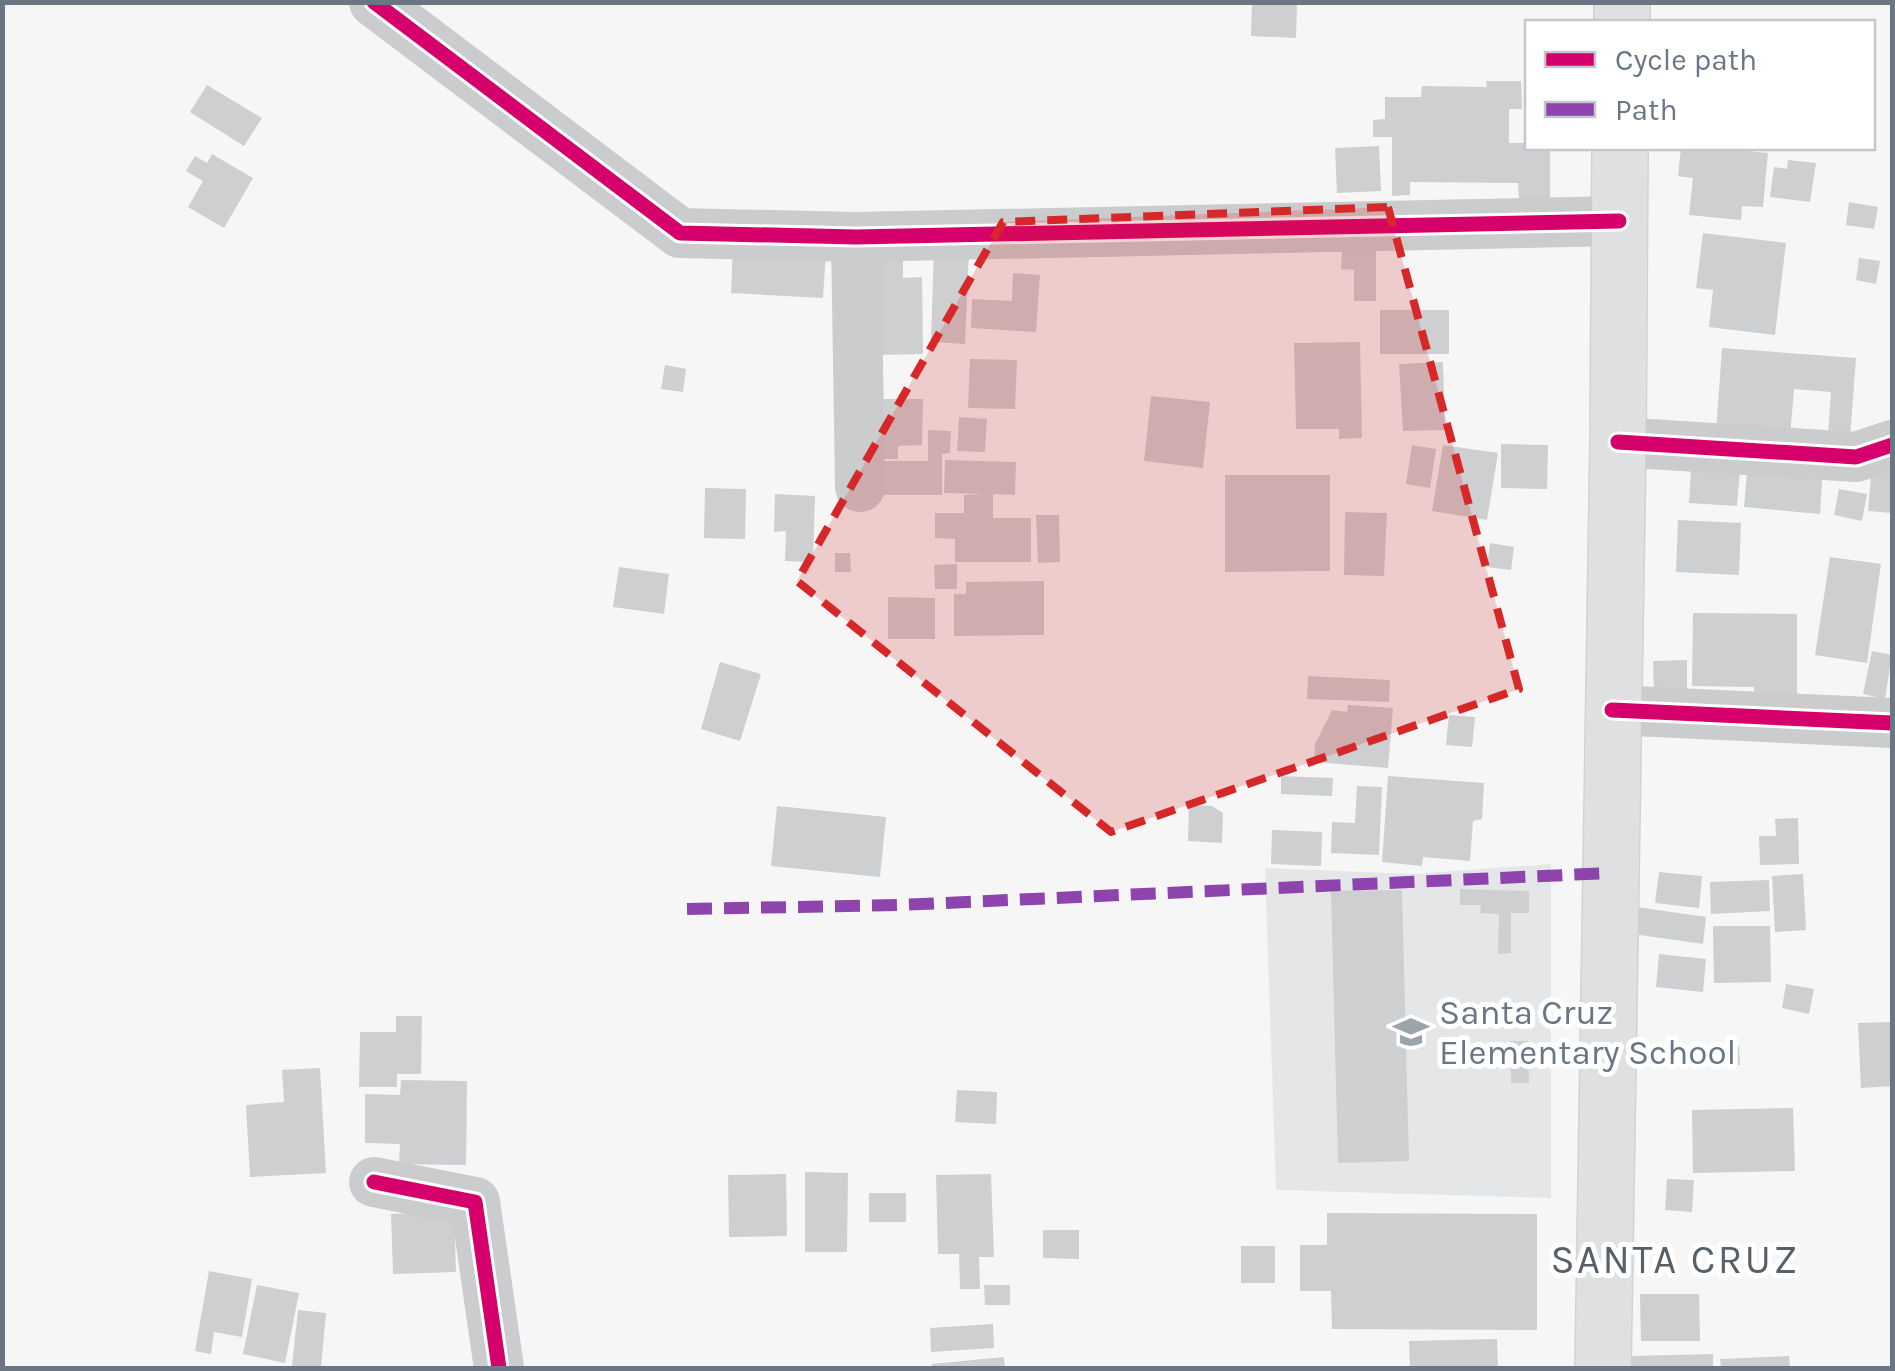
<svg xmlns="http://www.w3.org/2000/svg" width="1895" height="1371" font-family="Karla,sans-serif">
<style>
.built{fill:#e5e6e7}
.building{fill:#cecfd0}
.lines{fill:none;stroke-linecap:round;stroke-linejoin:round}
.highway-casing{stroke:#d3d3d4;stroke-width:58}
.minor{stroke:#cbcccd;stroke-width:50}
.highway{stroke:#dfe0e1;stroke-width:55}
.quiet{stroke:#8e44ad;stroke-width:12;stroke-dasharray:25 12;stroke-linecap:butt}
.cycleway-casing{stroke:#fff;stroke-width:21}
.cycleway{stroke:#d6006c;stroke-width:15}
.marked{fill:#d62828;fill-opacity:0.2;stroke:#d62828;stroke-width:8;stroke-dasharray:20 12;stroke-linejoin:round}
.labels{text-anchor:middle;stroke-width:10;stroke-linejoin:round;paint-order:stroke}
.poi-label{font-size:35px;fill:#6a7683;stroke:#fff;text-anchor:start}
.quarter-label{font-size:40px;letter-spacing:2.5px;fill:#576069;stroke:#fff}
</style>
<rect width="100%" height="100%" fill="#f6f6f6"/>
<polygon class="built" points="1551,864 1551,1198 1276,1190 1265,868 1414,874"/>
<g class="building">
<polygon points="1252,2 1297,2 1296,38 1251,36"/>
<polygon points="1486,81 1521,81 1522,109 1509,109 1509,143 1528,143 1528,148 1550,148 1550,199 1519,199 1518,183 1410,182 1410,195 1392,196 1392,137 1373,137 1373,120 1385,119 1385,97 1421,97 1422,86 1487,87"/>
<polygon points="207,85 262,118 244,146 190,112"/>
<polygon points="1379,146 1381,191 1337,193 1335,148"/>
<polygon points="1681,148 1748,148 1748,151 1768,153 1763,207 1742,206 1741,220 1689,215 1693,178 1678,176"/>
<polygon points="212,154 253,178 224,228 188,207 203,181 186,171 195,156 207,163"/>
<polygon points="1788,160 1816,163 1810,202 1770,197 1774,167 1787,169"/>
<polygon points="1849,202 1878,207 1874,229 1846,225"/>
<polygon points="1703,233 1786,243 1775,335 1709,327 1713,290 1696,288"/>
<polygon points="733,247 826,251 823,298 731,293"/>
<polygon points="934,247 969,249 965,344 931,342"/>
<polygon points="1342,250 1376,250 1376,301 1354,301 1354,270 1341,269"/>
<polygon points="903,254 903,278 922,277 923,354 878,355 877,255"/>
<polygon points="1859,258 1880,261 1876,284 1856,280"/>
<polygon points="1013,273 1040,275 1036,332 971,328 972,299 1012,301"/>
<rect x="1380" y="310" width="69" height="44"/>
<polygon points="1360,342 1362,438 1339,439 1339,429 1296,429 1294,343"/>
<polygon points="1722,348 1856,358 1849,451 1827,449 1831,392 1794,389 1790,438 1716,433"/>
<polygon points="970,359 1017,360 1015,409 968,408"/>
<polygon points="1443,362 1445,430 1403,431 1399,364"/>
<polygon points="665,365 686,369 683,392 661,389"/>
<polygon points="1151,396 1210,402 1203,468 1144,461"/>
<polygon points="874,399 923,399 922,445 898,446 898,459 873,459"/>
<polygon points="959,417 987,419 985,452 957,451"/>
<polygon points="928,430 951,431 950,453 942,454 942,495 874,495 873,461 928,461"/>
<polygon points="1501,444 1548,445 1547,489 1501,488"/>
<polygon points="1412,445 1436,449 1430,488 1406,484"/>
<polygon points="1443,445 1498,453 1487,520 1432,511"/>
<polygon points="1692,455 1741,458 1737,506 1689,503"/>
<polygon points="945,460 1016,462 1015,495 993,494 993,518 1031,518 1031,562 955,562 955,539 935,538 935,513 964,513 964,495 984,494 944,493"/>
<polygon points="1748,460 1823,467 1820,514 1744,507"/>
<polygon points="1872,464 1892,465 1892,513 1868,511"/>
<polygon points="1225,475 1330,475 1330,571 1225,572"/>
<polygon points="705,488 746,489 745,539 704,538"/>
<polygon points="1839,489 1867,494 1862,521 1834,515"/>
<polygon points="775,494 815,496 813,562 785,561 786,531 774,532"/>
<polygon points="1345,512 1387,513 1384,576 1344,575"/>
<polygon points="1036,515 1059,515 1060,562 1038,563"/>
<polygon points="1678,520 1741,523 1739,575 1676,572"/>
<polygon points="1490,543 1514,547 1511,570 1487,567"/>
<polygon points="835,553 850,553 851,572 835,572"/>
<polygon points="1830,557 1881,564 1867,663 1815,655"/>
<polygon points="957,564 957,589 935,589 934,565"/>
<polygon points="619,567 669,574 664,614 613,607"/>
<polygon points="1044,581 1044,635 954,636 954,594 966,594 966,582"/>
<polygon points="888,597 935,598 935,639 888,639"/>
<polygon points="1693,613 1797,614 1797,698 1754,697 1754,687 1692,686"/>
<polygon points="1872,651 1892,655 1885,699 1863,694"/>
<polygon points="1687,660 1687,691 1654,691 1653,661"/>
<polygon points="720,662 761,674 740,741 701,729"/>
<polygon points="1308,676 1390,680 1389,702 1307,699"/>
<polygon points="1348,705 1393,708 1388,768 1314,762 1315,744 1332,710 1347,712"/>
<polygon points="1449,715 1475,717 1472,747 1446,745"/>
<polygon points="1281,776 1333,778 1332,796 1281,794"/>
<polygon points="1388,776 1484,783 1482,819 1473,821 1470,861 1423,857 1422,866 1382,862"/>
<polygon points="1357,786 1382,787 1379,855 1331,853 1332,822 1355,823"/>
<polygon points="1189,805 1212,806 1223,813 1222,843 1188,841"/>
<polygon points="777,806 886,817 880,877 771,866"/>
<polygon points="1798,818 1799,864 1760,865 1759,836 1776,836 1775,819"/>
<polygon points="1272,830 1322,832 1321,866 1271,864"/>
<polygon points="1659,872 1702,876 1699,908 1655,903"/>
<polygon points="1803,874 1806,930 1775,932 1772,876"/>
<polygon points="1769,880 1770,911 1711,914 1710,882"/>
<polygon points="1460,889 1529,891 1529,913 1511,913 1511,953 1498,954 1499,914 1480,913 1481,905 1460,905"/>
<polygon points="1402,890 1409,1161 1338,1163 1331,891"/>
<polygon points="1637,907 1706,917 1703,944 1633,934"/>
<polygon points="1713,926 1770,926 1771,982 1714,983"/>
<polygon points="1659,954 1706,959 1703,992 1656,987"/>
<polygon points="1786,984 1814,989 1809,1014 1782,1008"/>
<polygon points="396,1016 422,1016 421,1074 397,1074 397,1087 359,1087 360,1032 396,1032"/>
<polygon points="1892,1022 1892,1086 1861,1088 1858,1023"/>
<polygon points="1510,1041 1528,1041 1529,1083 1511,1083"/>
<polygon points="1739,1046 1740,1065 1721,1066 1721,1047"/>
<polygon points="320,1068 326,1173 250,1177 246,1105 284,1102 282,1070"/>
<polygon points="401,1080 467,1081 466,1165 399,1164 400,1144 365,1143 365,1094 400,1095"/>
<polygon points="957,1090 997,1092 996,1124 955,1122"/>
<polygon points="1793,1108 1795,1171 1693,1173 1692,1110"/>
<polygon points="805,1172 848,1173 847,1252 805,1252"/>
<polygon points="786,1174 787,1236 729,1237 728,1175"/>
<polygon points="991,1174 994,1257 979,1257 980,1289 960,1289 959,1254 938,1254 936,1175"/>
<polygon points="1667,1179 1694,1180 1692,1212 1665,1210"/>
<rect x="869" y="1193" width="37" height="29"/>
<polygon points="454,1212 456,1272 393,1274 391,1214"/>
<polygon points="1327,1213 1537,1214 1537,1330 1332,1329 1331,1291 1300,1291 1300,1245 1327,1245"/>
<polygon points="1043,1230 1079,1230 1079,1259 1043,1258"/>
<rect x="1241" y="1246" width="34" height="37"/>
<polygon points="209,1271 252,1279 242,1337 214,1332 211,1354 195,1351"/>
<polygon points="257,1285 299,1293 285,1363 243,1354"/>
<polygon points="984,1285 1010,1285 1010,1305 985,1305"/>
<polygon points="1640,1294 1699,1294 1700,1341 1641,1341"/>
<polygon points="298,1310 326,1313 321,1368 292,1366"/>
<polygon points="993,1324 994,1348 931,1352 930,1328"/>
<polygon points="1497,1339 1498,1368 1410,1368 1409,1341"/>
<polygon points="1713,1354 1713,1368 1629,1368 1629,1356"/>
<polygon points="1789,1356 1790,1368 1721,1368 1720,1359"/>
<polygon points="1004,1357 1005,1368 932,1368 932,1364"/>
</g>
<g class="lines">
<defs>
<g id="highway">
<polyline points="1622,22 1622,2"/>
<polyline points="1603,1368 1618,442 1620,148"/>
</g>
</defs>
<use href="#highway" class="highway-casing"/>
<g class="minor">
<polyline points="374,2 680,233 856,237 1619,221"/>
<polyline points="856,237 860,487"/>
<polyline points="1618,442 1856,457 1892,445"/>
<polyline points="1612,710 1892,723"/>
<polyline points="374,1182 475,1202 499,1368"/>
</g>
<use href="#highway" class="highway"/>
<polyline class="quiet" points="687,909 899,905 1610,873"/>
<defs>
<g id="cycleway">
<polyline points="374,2 680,233 856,237 1619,221"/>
<polyline points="1618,442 1856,457 1892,445"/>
<polyline points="1612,710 1892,723"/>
<polyline points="374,1182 475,1202 499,1368"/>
</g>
</defs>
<use href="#cycleway" class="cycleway-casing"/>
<use href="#cycleway" class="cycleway"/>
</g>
<path class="marked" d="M 1388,207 L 1519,689 L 1111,832 L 797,581 L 1003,222 Z"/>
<defs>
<symbol id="school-bare" viewBox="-9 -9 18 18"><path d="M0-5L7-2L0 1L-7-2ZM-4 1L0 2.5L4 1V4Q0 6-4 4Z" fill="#9ba3ab" stroke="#fff" stroke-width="2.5" paint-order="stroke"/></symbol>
</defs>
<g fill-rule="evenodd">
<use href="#school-bare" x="1386" y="1007" width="50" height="50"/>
</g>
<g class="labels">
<g class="poi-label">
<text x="1439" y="1024">Santa Cruz<tspan x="1439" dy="40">Elementary School</tspan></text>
</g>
<g class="quarter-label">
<text x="1675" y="1273">SANTA CRUZ</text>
</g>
</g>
<rect width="1895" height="1371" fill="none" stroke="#6a7683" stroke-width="10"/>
<rect x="1525" y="20" width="350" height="130" fill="#ffffff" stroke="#c3c8cd" stroke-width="2.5"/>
<rect x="1545" y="52" width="50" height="15" fill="#d6006c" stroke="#c3c8cd" stroke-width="2.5"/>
<text x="1615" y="70" font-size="30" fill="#6a7683">Cycle path</text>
<rect x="1545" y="102" width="50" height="15" fill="#8e44ad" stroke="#c3c8cd" stroke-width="2.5"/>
<text x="1615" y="120" font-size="30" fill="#6a7683">Path</text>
</svg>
